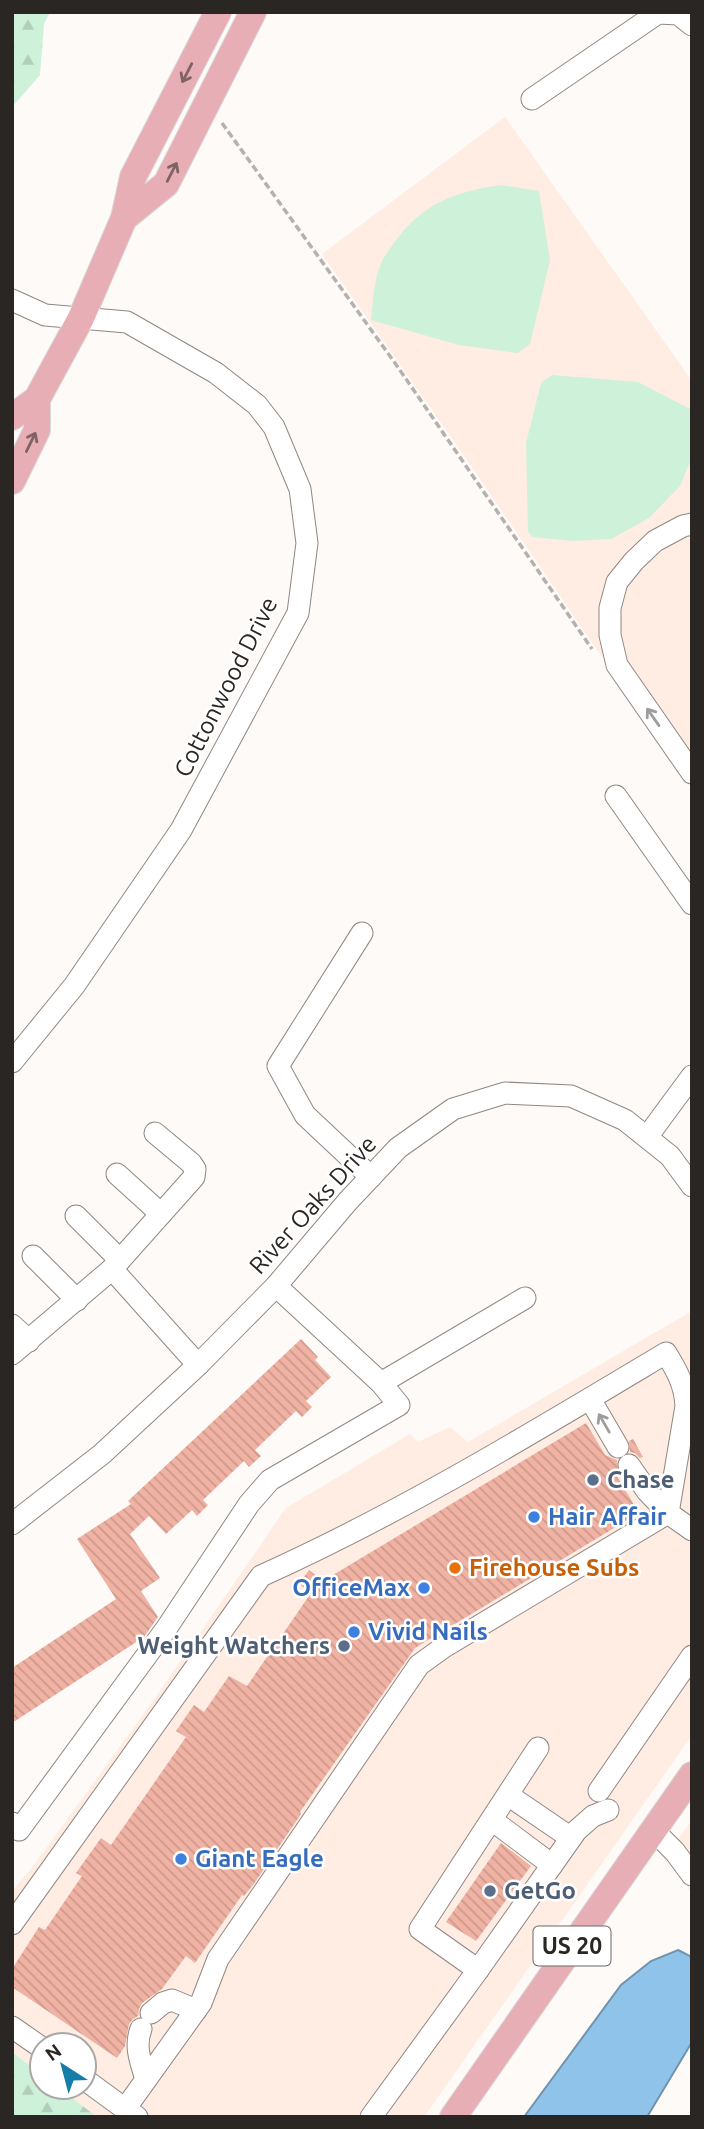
<svg xmlns="http://www.w3.org/2000/svg" width="704" height="2129" font-family="Ubuntu,sans-serif">
<style>
.built{fill:#ffece3}
.grass{fill:#cef1da}
.forest{fill:url(#forest-firs)}
.water{fill:#90c3e9;stroke:#7194ae;stroke-width:2}
.building{fill:url(#building-back-hatch)}
.lines{fill:none;stroke-linecap:round;stroke-linejoin:round}
.minor-casing{stroke:#918782;stroke-width:23}
.major-casing{stroke:#d9d8d8;stroke-width:28}
.path{stroke:#b5b1ae;stroke-width:3.5;stroke-dasharray:7 3.5;stroke-linecap:butt}
.minor{stroke:#fff;stroke-width:21}
.major{stroke:#e8aeb5;stroke-width:26}
.oneway{stroke:#7f6365}
.oneway2{stroke:#9f9d9c}
.service-dot{fill:#5c6f8a;stroke:#fff;stroke-width:2.5}
.shop-dot{fill:#3f7fe0;stroke:#fff;stroke-width:2.5}
.food-dot{fill:#e8710a;stroke:#fff;stroke-width:2.5}
.labels{text-anchor:middle;stroke-width:5;stroke-linejoin:round;paint-order:stroke}
.shield{fill:#fff;stroke:#6a6766;stroke-width:2}
.shield-label{font-size:23px;font-weight:bold;fill:#2a2624}
.street-label{font-size:24px;fill:#2a2624;stroke:#fff}
.service-label{font-size:24px;font-weight:bold;fill:#4e5e75;stroke:#fff;text-anchor:start}
.shop-label{font-size:24px;font-weight:bold;fill:#366cbe;stroke:#fff;text-anchor:start}
.food-label{font-size:24px;font-weight:bold;fill:#c56008;stroke:#fff;text-anchor:start}
</style>
<defs>
<pattern id="forest-firs" width="22" height="20" patternUnits="userSpaceOnUse" patternTransform="scale(1.75)"><rect width="22" height="20" fill="#cef1da"/><path d="M5 1l3.5 6h-7zM16 11l3.5 6h-7z" fill="#b1cebb"/></pattern>
<pattern id="building-back-hatch" width="6" height="6" patternUnits="userSpaceOnUse" patternTransform="scale(1.75)"><rect width="6" height="6" fill="#efb2a3"/><path d="M-1 5l2 2M0 0l6 6M5-1l2 2" fill="none" stroke="#cd998c"/></pattern>
</defs>
<rect width="100%" height="100%" fill="#fefaf7"/>
<g class="built">
<polygon points="505,117 692,381 692,788 449,434 322,254"/>
<polygon points="692,1311 692,1735 424,2117 97,2117 58,2087 84,2087 84,2045 42,2045 42,2075 12,2052 12,1891 34,1865 155,1698 286,1508 410,1434 418,1442 450,1427 468,1442"/>
<polygon points="692,1820 692,1894 672,1865 664,1859"/>
</g>
<g class="grass">
<path d="M 501,185 L 539,191 L 550,260 L 530,344 L 518,353 L 459,345 L 371,320 C 373,301 374,278 382,261 C 385,255 390,249 394,243 C 423,203 454,192 501,185 Z"/>
<polygon points="552,375 638,382 692,410 692,457 680,486 649,518 611,539 573,541 532,537 528,531 526,443 541,383"/>
</g>
<g class="forest">
<polygon points="12,12 50,12 44,24 40,75 12,107"/>
<polygon points="12,2052 42,2075 42,2087 58,2087 97,2117 12,2117"/>
</g>
<polygon class="water" points="678,1950 692,1957 692,2042 647,2117 524,2117 621,1985 651,1961"/>
<g class="building">
<polygon points="301,1339 318,1357 315,1360 331,1377 306,1401 312,1407 302,1417 296,1411 255,1450 261,1456 249,1467 244,1461 203,1500 208,1505 197,1516 192,1510 166,1534 149,1516 130,1534 160,1578 141,1591 158,1617 144,1637 12,1723 12,1668 116,1599 77,1539 131,1504 128,1501"/>
<polygon points="586,1423 605,1455 617,1460 618,1471 615,1473 639,1513 415,1648 300,1812 301,1814 253,1885 244,1896 242,1895 195,1963 186,1956 162,1989 142,2003 139,2009 138,2016 133,2019 129,2024 125,2046 117,2058 12,1987 12,1969 39,1927 45,1930 82,1876 76,1873 101,1838 111,1845 186,1737 176,1731 194,1705 204,1712 229,1676 247,1686 311,1593 299,1584 309,1570 323,1581"/>
<polygon points="633,1439 643,1457 640,1458 635,1453 630,1452 629,1441"/>
<polygon points="501,1843 531,1866 476,1941 446,1922"/>
</g>
<g class="lines">
<defs>
<g id="minor">
<polyline points="532,99 658,13 678,14 692,25"/>
<polyline points="12,300 45,315 127,322 216,373 257,405 274,427 300,489 307,543 298,613 181,830 74,986 12,1062"/>
<polyline points="692,524 683,526 655,541 634,561 617,582 610,608 610,635 617,665 692,773"/>
<polyline points="616,796 692,904"/>
<polyline points="362,933 278,1066 305,1115 371,1177"/>
<polyline points="647,1137 692,1076"/>
<polyline points="117,1174 161,1214"/>
<polyline points="76,1216 120,1260"/>
<polyline points="33,1256 77,1300"/>
<polyline points="112,1269 194,1177 195,1169 191,1163 155,1133"/>
<polyline points="12,1325 29,1341"/>
<polyline points="12,1354 112,1269 198,1365"/>
<polyline points="381,1383 525,1298"/>
<polyline points="590,1399 618,1447"/>
<polyline points="629,1465 647,1491 668,1513"/>
<polyline points="12,1524 102,1454 198,1365 276,1286 348,1201 398,1148 453,1109 505,1093 571,1096 625,1120 670,1156 692,1186"/>
<polyline points="599,1791 692,1656"/>
<polyline points="508,1795 571,1838"/>
<polyline points="492,1820 552,1865"/>
<polyline points="12,1823 19,1830 166,1629 249,1504 270,1480 399,1405 381,1383 276,1286"/>
<polyline points="653,1830 675,1852 692,1875"/>
<path d="M 12,1924 L 261,1576 C 401,1513 534,1432 666,1353 C 677,1371 685,1385 686,1406 L 668,1513"/>
<polyline points="478,1970 420,1929 538,1748"/>
<polyline points="151,2013 163,2003 172,2000 196,2010"/>
<polyline points="12,2027 42,2048"/>
<path d="M 141,2029 C 134,2046 141,2063 146,2079"/>
<polyline points="84,2079 125,2109"/>
<polyline points="137,2117 125,2109 201,2003 218,1959 419,1665 444,1647 668,1513 692,1530"/>
<polyline points="371,2117 478,1970 576,1831 593,1816 608,1810"/>
</g>
<g id="major">
<polyline points="124,218 166,184 253,12"/>
<polyline points="12,417 37,399 81,318 124,218 133,177 218,12"/>
<polyline points="12,481 37,430 37,399"/>
<polyline points="453,2117 692,1775"/>
</g>
</defs>
<use href="#minor" class="minor-casing"/>
<use href="#major" class="major-casing"/>
<polyline class="path" points="222,123 395,363 592,649"/>
<use href="#minor" class="minor"/>
<use href="#major" class="major"/>
</g>
<defs><path id="oneway-shaft" d="M-6 0H5M1.5-3L5.5 0L1.5 3" fill="none" stroke-width="1.6" stroke-linecap="round" stroke-linejoin="round" transform="scale(1.75)"/></defs>
<g class="oneway">
<use href="#oneway-shaft" transform="translate(187 73) rotate(117)"/>
<use href="#oneway-shaft" transform="translate(172 172) rotate(-63)"/>
<use href="#oneway-shaft" transform="translate(31 442) rotate(-64)"/>
</g>
<g class="oneway2">
<use href="#oneway-shaft" transform="translate(653 717) rotate(-125)"/>
<use href="#oneway-shaft" transform="translate(604 1423) rotate(-120)"/>
</g>
<g class="service-dot">
<circle cx="593" cy="1480" r="7"/>
<circle cx="344" cy="1646" r="7"/>
<circle cx="490" cy="1891" r="7"/>
</g>
<g class="shop-dot">
<circle cx="534" cy="1517" r="7"/>
<circle cx="424" cy="1588" r="7"/>
<circle cx="354" cy="1632" r="7"/>
<circle cx="181" cy="1859" r="7"/>
</g>
<circle class="food-dot" cx="455" cy="1568" r="7"/>
<g class="labels">
<rect class="shield" x="533.5" y="1926.5" width="77" height="39" rx="5"/>
<g class="shield-label">
<text x="572" y="1954">US 20</text>
</g>
<g class="street-label">
<text transform="translate(226 687) rotate(-63)" y="8">Cottonwood Drive</text>
<text transform="translate(313 1205) rotate(-48)" y="8">River Oaks Drive</text>
</g>
<g class="service-label">
<text x="607" y="1488">Chase</text>
<text x="330" y="1654" text-anchor="end">Weight Watchers</text>
<text x="504" y="1899">GetGo</text>
</g>
<g class="shop-label">
<text x="548" y="1525">Hair Affair</text>
<text x="410" y="1596" text-anchor="end">OfficeMax</text>
<text x="368" y="1640">Vivid Nails</text>
<text x="195" y="1867">Giant Eagle</text>
</g>
<g class="food-label">
<text x="469" y="1576">Firehouse Subs</text>
</g>
</g>
<rect width="704" height="2129" fill="none" stroke="#2a2624" stroke-width="28"/>
<g transform="translate(63 2066) rotate(324)"><circle r="33" fill="#ffffff" stroke="#aaa8a7" stroke-width="2"/>
<path d="M0-5L12 26L0 18L-12 26Z" fill="#157ea8"/>
<text y="-10" font-size="19" font-weight="bold" text-anchor="middle" fill="#2a2624">N</text>
</g>
</svg>
